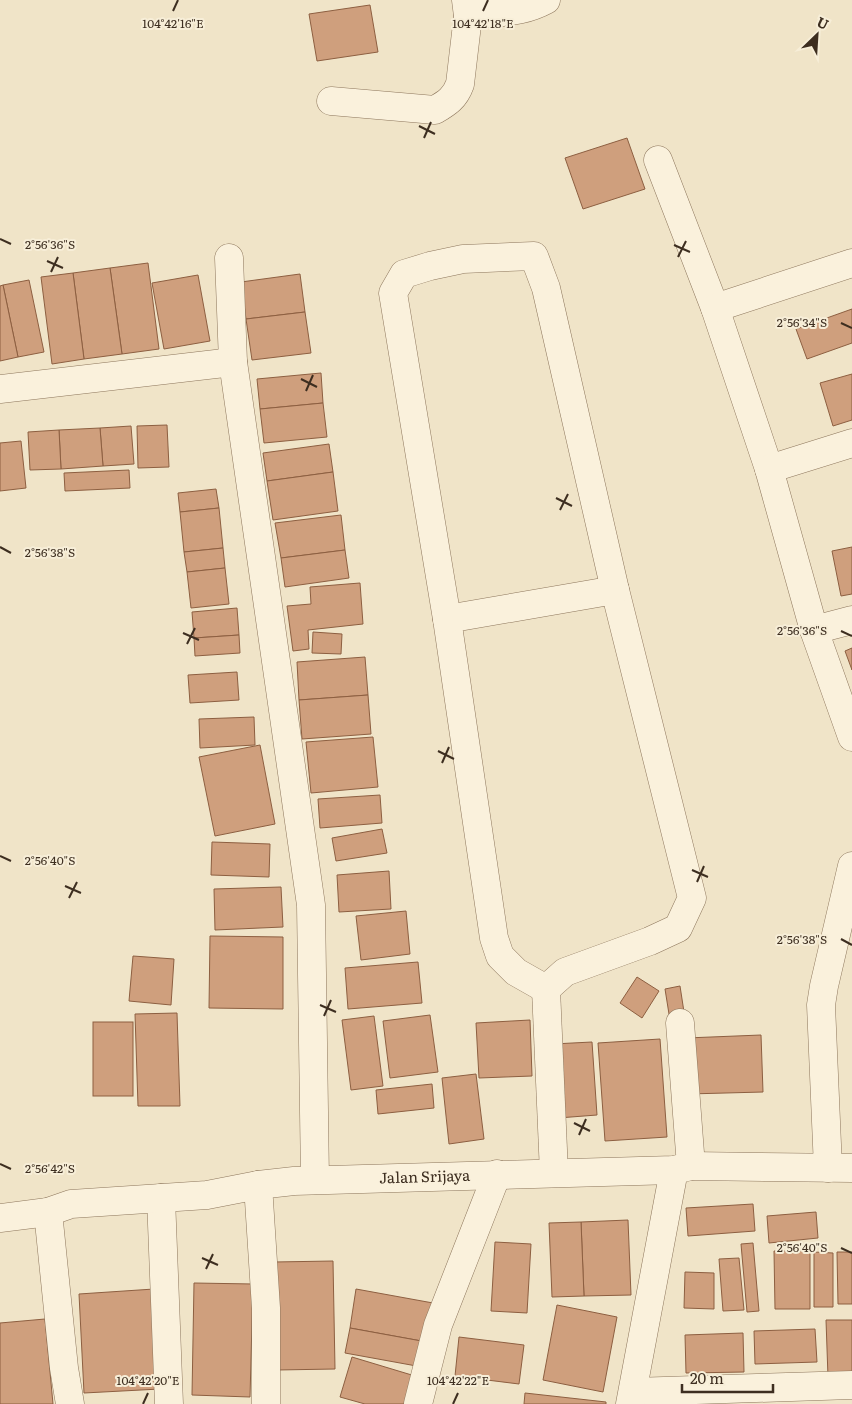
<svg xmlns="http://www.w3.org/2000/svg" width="852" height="1404" font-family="Literata,serif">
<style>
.building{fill:#cf9f7d;stroke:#8d5f41}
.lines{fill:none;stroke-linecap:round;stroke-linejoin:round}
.minor-casing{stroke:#8d765c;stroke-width:29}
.minor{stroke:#faf1dc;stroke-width:28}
.ticks{fill:none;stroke:#3d2e20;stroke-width:2}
.labels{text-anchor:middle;stroke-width:4;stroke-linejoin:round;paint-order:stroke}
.street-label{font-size:15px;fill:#3d2e20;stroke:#f7eed8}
.ticks-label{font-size:12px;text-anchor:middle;fill:#3d2e20;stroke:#f7eed8;stroke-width:4;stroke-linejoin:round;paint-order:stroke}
</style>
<rect width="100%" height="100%" fill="#f0e4c8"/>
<g class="building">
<polygon points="370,5 378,52 317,61 309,14"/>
<polygon points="627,138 645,189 583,209 565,158"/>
<polygon points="148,263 159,349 122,354 110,268"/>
<polygon points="110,268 122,354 84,359 73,273"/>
<polygon points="73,273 84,359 52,364 41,277"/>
<polygon points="300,274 305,312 246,319 241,282"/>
<polygon points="198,275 210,341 164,349 152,283"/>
<polygon points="29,280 44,352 18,357 3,285"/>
<polygon points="3,285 18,357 0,361 0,286"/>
<polygon points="852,309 852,343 807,359 796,329"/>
<polygon points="305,312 311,353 252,360 246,319"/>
<polygon points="321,373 323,403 260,409 257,379"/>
<polygon points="852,374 852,420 833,426 820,383"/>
<polygon points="323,403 327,437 264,443 260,409"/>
<polygon points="167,425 169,467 138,468 137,426"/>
<polygon points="131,426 134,464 103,466 100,428"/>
<polygon points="100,428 103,466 61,469 59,430"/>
<polygon points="59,430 61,469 30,470 28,432"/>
<polygon points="21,441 26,488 0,491 0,443"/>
<polygon points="329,444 333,472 267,481 263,453"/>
<polygon points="129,470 130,488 65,491 64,473"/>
<polygon points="333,472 338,511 273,520 267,481"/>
<polygon points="216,489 219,508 180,512 178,493"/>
<polygon points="219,508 223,548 184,552 180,512"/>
<polygon points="341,515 345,550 281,558 275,523"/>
<polygon points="852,547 852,594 841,596 832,551"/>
<polygon points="223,548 225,568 187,572 184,552"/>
<polygon points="345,550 349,578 285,587 281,558"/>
<polygon points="225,568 229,604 191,608 187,572"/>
<polygon points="360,583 363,624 308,630 309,649 293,651 287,606 311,604 310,587"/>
<polygon points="237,608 239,635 194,638 192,612"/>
<polygon points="313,632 342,634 341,654 312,653"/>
<polygon points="239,635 240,653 195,656 194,638"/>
<polygon points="852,648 852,670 845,651"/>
<polygon points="365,657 368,695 299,700 297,662"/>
<polygon points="237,672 239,700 190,703 188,675"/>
<polygon points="368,695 371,734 302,739 299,700"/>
<polygon points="254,717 255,745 200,748 199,719"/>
<polygon points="373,737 378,787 311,793 306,742"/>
<polygon points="260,745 275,824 215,836 199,757"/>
<polygon points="380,795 382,823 320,828 318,799"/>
<polygon points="382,829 387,853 336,861 332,838"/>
<polygon points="212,842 270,844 269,877 211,875"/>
<polygon points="389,871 391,909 339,912 337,875"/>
<polygon points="281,887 283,927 215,930 214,889"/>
<polygon points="406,911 410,954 361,960 356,916"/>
<polygon points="210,936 283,937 283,1009 209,1008"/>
<polygon points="133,956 174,959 171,1005 129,1001"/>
<polygon points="418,962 422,1003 348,1009 345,968"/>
<polygon points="637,977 659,991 642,1018 620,1003"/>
<polygon points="680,986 684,1012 669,1014 665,989"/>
<polygon points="177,1013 180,1106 138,1106 135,1014"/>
<polygon points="430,1015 438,1072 390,1078 383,1021"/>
<polygon points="374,1016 383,1086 351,1090 342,1020"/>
<polygon points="530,1020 532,1076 479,1078 476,1023"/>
<rect x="93" y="1022" width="40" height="74"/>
<polygon points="761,1035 763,1092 688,1094 686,1038"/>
<polygon points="660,1039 667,1137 605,1141 598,1043"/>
<polygon points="592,1042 597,1115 558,1118 553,1044"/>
<polygon points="476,1074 484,1139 449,1144 442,1078"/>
<polygon points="432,1084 434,1108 378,1114 376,1090"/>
<polygon points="753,1204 755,1231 688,1236 686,1208"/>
<polygon points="816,1212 818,1238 769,1243 767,1216"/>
<polygon points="628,1220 631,1295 584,1296 581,1222"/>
<polygon points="581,1222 584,1296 552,1297 549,1223"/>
<polygon points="495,1242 531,1244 527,1313 491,1311"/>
<polygon points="753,1243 759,1311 747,1312 741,1244"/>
<polygon points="774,1251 810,1251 810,1309 775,1309"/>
<polygon points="814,1252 833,1253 833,1307 814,1307"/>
<polygon points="837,1252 852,1252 852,1304 838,1304"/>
<polygon points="739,1258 744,1310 723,1311 719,1259"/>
<polygon points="333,1261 335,1369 277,1370 274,1262"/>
<polygon points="685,1272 714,1273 714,1309 684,1308"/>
<polygon points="194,1283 253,1284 250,1397 192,1395"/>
<polygon points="154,1289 160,1389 84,1393 79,1294"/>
<polygon points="356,1289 433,1303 427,1342 350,1328"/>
<polygon points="557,1305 617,1317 603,1392 543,1380"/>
<polygon points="45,1319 53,1404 0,1404 0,1323"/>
<polygon points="826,1320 852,1320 852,1376 828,1377"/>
<polygon points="350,1328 427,1342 422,1367 345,1353"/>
<polygon points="815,1329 817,1362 755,1364 754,1331"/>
<polygon points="743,1333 744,1372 686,1373 685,1335"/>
<polygon points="459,1337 524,1345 519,1384 455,1376"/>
<polygon points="352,1357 415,1376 407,1404 365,1404 340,1397"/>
<polygon points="525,1393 606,1402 606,1404 524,1404"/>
</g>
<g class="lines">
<defs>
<g id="minor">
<path d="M 466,0 L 468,16 C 498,10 518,15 546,0"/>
<path d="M 331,101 L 435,110 C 447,103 455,98 460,84 L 468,16"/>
<polyline points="658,160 715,308 769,469 814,630 852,737"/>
<polyline points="229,258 233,362 311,905 315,1180"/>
<polyline points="715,308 852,263"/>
<polyline points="0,389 233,362"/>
<polyline points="769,469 852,443"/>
<polygon points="615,590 692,898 678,928 650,941 565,972 546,989 516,972 500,956 494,938 447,619"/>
<polyline points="447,619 393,293 404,274 430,266 463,259 534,256 546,288 615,590"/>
<polyline points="814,630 852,620"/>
<polyline points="546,989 554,1173"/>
<polyline points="680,1023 691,1166"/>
<polyline points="828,1168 821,1005 824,986 852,866"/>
<polyline points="258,1185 266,1308 266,1404"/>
<polyline points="161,1198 169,1404"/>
<polyline points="48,1212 64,1368 70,1404"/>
<path id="s1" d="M 0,1218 L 48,1212 L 71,1204 L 207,1195 L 258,1185 L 294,1181 L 674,1170 L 691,1166 L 852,1168"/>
<polyline points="633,1392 852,1385"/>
<polyline points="418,1404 438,1325 497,1174"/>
<polyline points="630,1404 674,1170"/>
</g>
</defs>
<use href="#minor" class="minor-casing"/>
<use href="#minor" class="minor"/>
</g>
<path class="ticks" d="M 173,11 L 178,0M 483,11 L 488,0M 419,126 L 435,134M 424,138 L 431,122M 0,239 L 11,244M 674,245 L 690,252M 678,257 L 686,241M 47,261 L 63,268M 51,272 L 58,257M 841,323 L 852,328M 301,379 L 317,387M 306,391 L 313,375M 556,498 L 572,506M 560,510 L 568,494M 0,547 L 11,553M 841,631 L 852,636M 183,633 L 199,640M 187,644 L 195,628M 438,751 L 454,759M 442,763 L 449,747M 0,856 L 11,861M 692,870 L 708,877M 697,882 L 704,866M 65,886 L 81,893M 69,898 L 77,882M 841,939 L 852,945M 320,1005 L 336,1012M 324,1016 L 331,1000M 574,1123 L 590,1131M 579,1135 L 586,1119M 0,1164 L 11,1169M 841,1248 L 852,1253M 202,1258 L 218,1265M 206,1269 L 213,1254M 143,1404 L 148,1393M 453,1404 L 458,1393"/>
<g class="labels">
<g class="street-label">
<text dy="5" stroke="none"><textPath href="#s1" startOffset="428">Jalan Srijaya</textPath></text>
</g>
</g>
<g class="ticks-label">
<text x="173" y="28">104°42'16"E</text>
<text x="483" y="28">104°42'18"E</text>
<text x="50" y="249">2°56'36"S</text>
<text x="802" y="327">2°56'34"S</text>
<text x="50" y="557">2°56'38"S</text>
<text x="802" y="635">2°56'36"S</text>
<text x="50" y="865">2°56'40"S</text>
<text x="802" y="944">2°56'38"S</text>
<text x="50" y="1173">2°56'42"S</text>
<text x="802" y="1252">2°56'40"S</text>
<text x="148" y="1385">104°42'20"E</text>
<text x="458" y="1385">104°42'22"E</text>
</g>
<g transform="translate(817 35) rotate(25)" stroke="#f7eed8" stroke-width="4" paint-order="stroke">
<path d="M0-4L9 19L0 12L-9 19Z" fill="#3d2e20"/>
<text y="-8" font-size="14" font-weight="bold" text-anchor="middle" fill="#3d2e20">U</text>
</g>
<path d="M682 1384v8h91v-8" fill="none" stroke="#3d2e20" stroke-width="2.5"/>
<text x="690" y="1384" font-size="15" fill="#3d2e20" stroke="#f7eed8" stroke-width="4" paint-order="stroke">20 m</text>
</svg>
